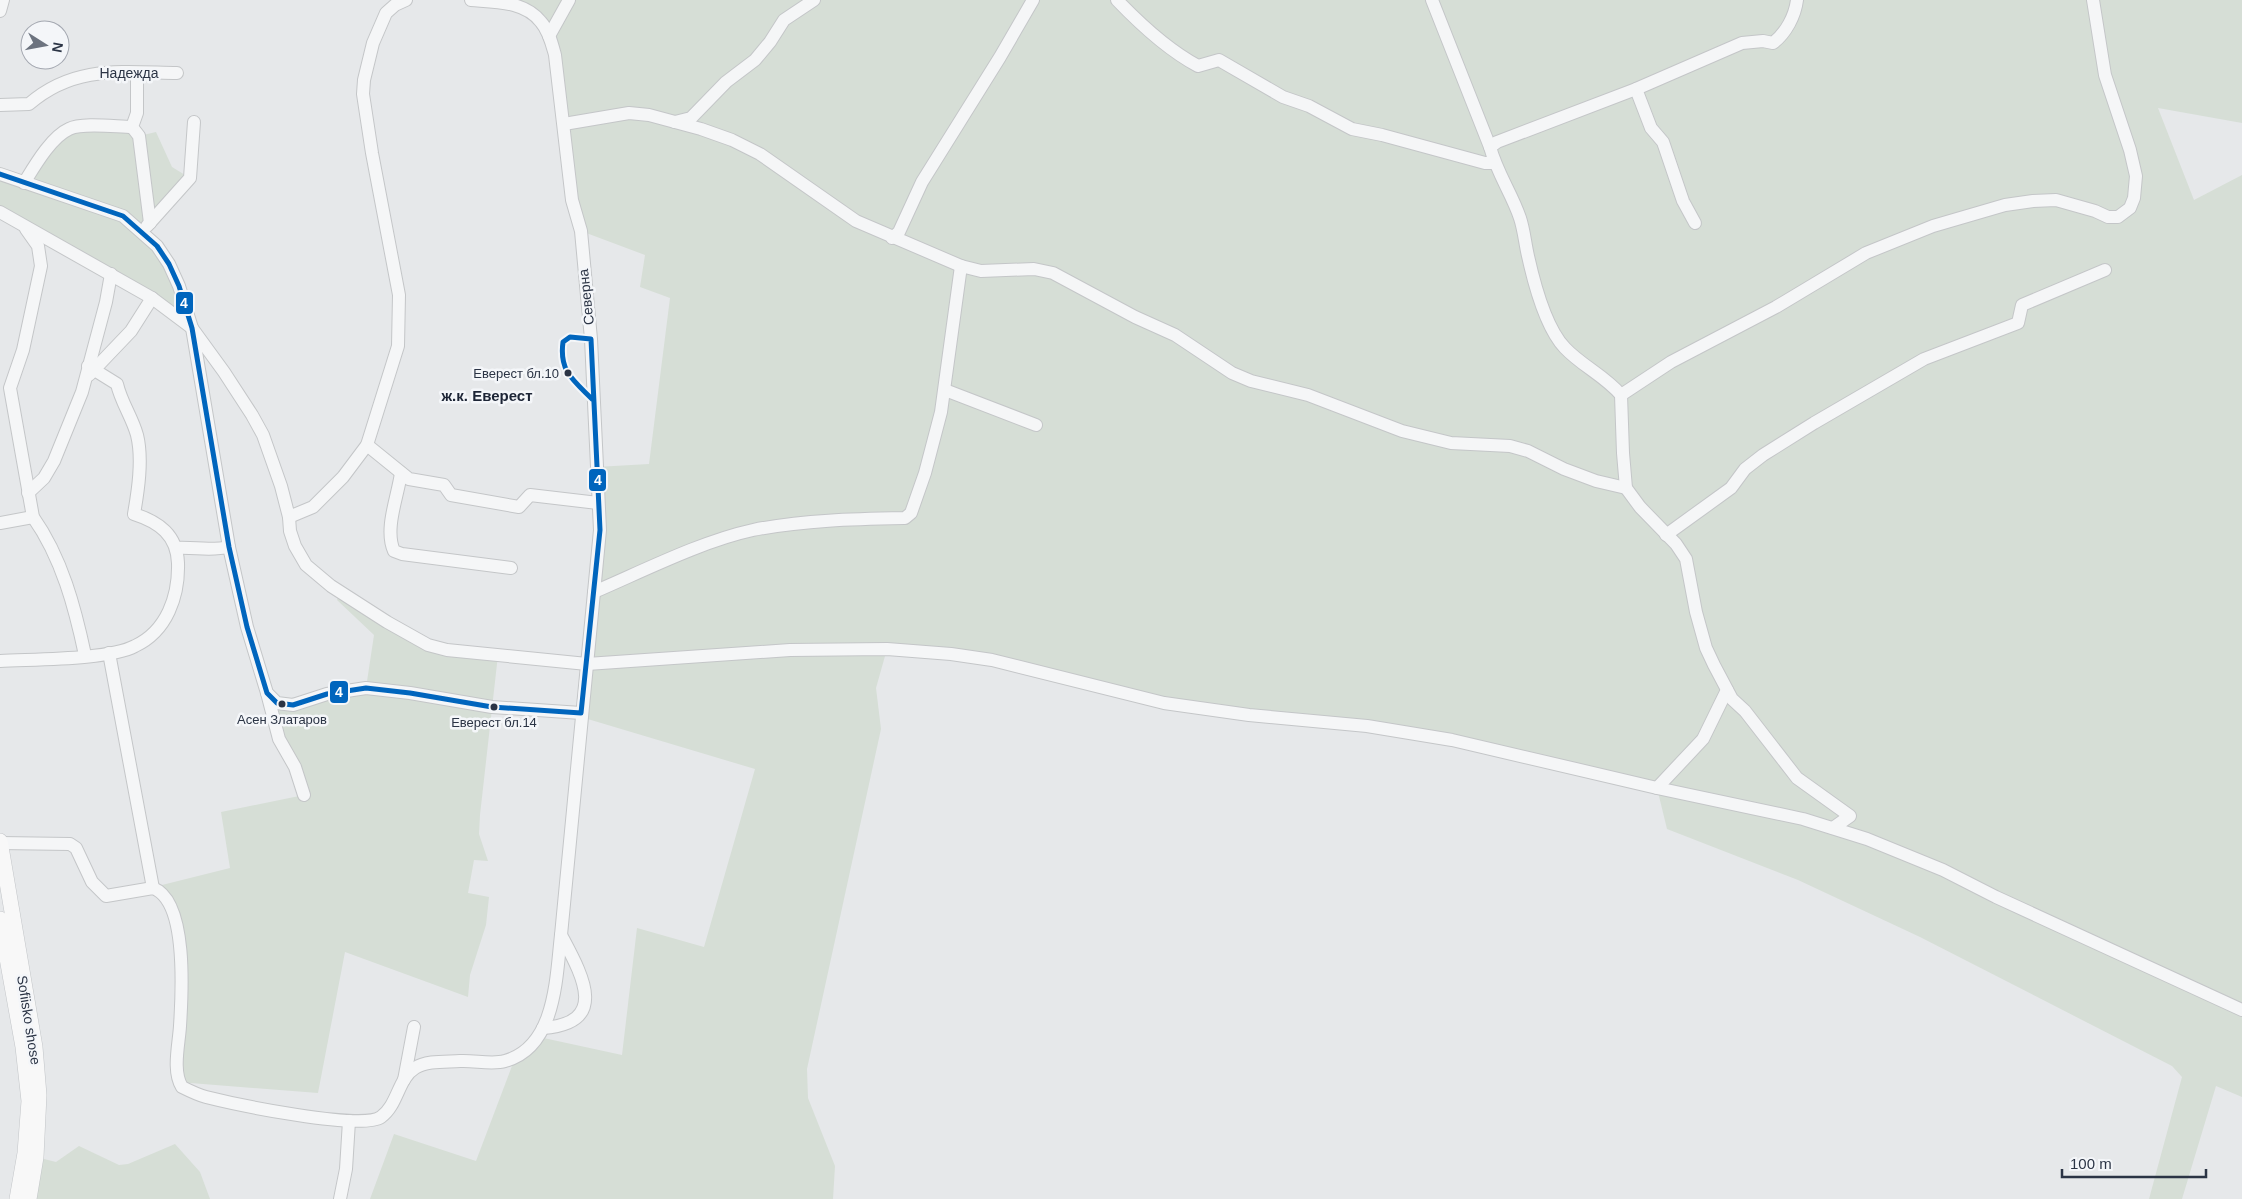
<svg xmlns="http://www.w3.org/2000/svg" width="2242" height="1199" font-family="Arial,sans-serif">
<style>
.green{fill:#d6ded6}
.lines{fill:none;stroke-linecap:round;stroke-linejoin:round}
.minor-casing{stroke:#c4c6c8;stroke-width:14}
.major-casing{stroke:#c2c5c8;stroke-width:16}
.minor{stroke:#f5f6f7;stroke-width:12}
.major{stroke:#f8f8f8;stroke-width:15}
.bus-1-casing{stroke:#f4f6f9;stroke-width:9}
.bus-1{stroke:#0065bd;stroke-width:5}
.bus-dot{fill:#2b3445;stroke:#f4f6f9;stroke-width:2}
.labels{text-anchor:middle;stroke-width:5;stroke-linejoin:round;paint-order:stroke}
.bus-label{font-size:13px;fill:#2b3445;stroke:#f4f6f9}
.street-label{font-size:14px;fill:#2b3445;stroke:#f4f6f9}
.neighbourhood-label{font-size:15px;font-weight:bold;fill:#1d2536;stroke:#f4f6f9}
.line-badge{stroke:#f4f6f9;stroke-width:2}
.badge-label{font-size:14px;text-anchor:middle;font-weight:bold;fill:#fff}
</style>
<rect width="100%" height="100%" fill="#e6e8ea"/>
<g class="green">
<polygon points="469,0 2242,0 2242,123 2158,108 2194,200 2242,175 2242,1097 2216,1086 2182,1199 2149,1199 2182,1077 2172,1066 1920,937 1798,880 1667,829 1657,788 1452,740 1249,715 992,660 887,649 876,688 881,729 807,1069 808,1098 835,1166 833,1199 370,1199 394,1134 476,1161 515,1058 539,1037 622,1055 637,928 704,947 755,769 581,717 600,530 596,467 649,464 670,298 640,287 645,255 581,231 548,33 526,10"/>
<polygon points="132,127 139,136 156,132 172,167 190,178 143,232 157,246 192,328 0,212 0,174 24,183 69,129"/>
<polygon points="340,592 414,637 498,655 480,815 479,834 488,861 474,860 468,893 489,897 486,925 470,975 468,997 345,952 318,1093 178,1082 177,924 162,885 230,868 221,812 304,795 287,753 277,703 366,688 374,635 337,600"/>
<polygon points="175,1144 200,1172 210,1199 29,1199 36,1157 56,1162 79,1146 119,1165 128,1164"/>
</g>
<g class="lines">
<defs>
<g id="minor">
<path d="M 1117,0 C 1140,24 1168,50 1198,66 L 1219,60 L 1283,97 L 1309,106 L 1352,129 L 1382,135 L 1485,163 L 1494,163"/>
<path d="M 1432,0 L 1490,147 C 1497,173 1512,194 1520,218 C 1524,230 1525,243 1528,256 C 1534,283 1546,328 1565,348 C 1582,366 1605,376 1621,395 L 1623,453 L 1626,488 L 1640,507 L 1676,544 L 1686,559 L 1696,612 L 1706,648 L 1714,665 L 1732,699 L 1745,711 L 1797,778 L 1850,816 L 1833,828"/>
<polyline points="0,11 3,0"/>
<polyline points="549,36 569,0"/>
<polyline points="137,73 137,113 132,127 139,136 150,223"/>
<polyline points="1636,89 1651,128 1663,142 1683,201 1695,223"/>
<path d="M 0,105 L 29,104 C 74,65 121,72 177,73"/>
<polyline points="675,122 691,118 726,82 755,60 770,42 784,20 814,0"/>
<polyline points="564,124 629,113 649,115 701,129 732,140 760,154 856,221 961,266 981,271 1034,269 1053,273 1135,317 1175,335 1232,373 1251,381 1308,395 1402,431 1451,443 1510,446 1528,451 1564,469 1596,481 1626,488"/>
<path d="M 1490,147 L 1497,142 L 1636,89 L 1742,43 L 1763,41 L 1773,43 C 1786,33 1795,16 1797,0"/>
<polyline points="0,174 123,216 157,246 169,264 179,286 192,328 229,547 247,627 267,693 277,703 293,705 327,694 366,688 410,693 492,707 581,713"/>
<path d="M 24,183 C 34,167 51,137 69,129 C 82,122 117,127 132,127"/>
<polyline points="0,212 152,298 192,328 224,372 252,415 263,435 281,486 289,517 290,531 295,546 306,565 331,586 387,622 428,645 447,650 587,664 790,650 887,649 951,654 992,660 1164,703 1249,715 1367,726 1452,740 1657,788 1803,819 1867,839 1943,870 1996,897 2242,1010"/>
<polyline points="147,226 190,178 194,122"/>
<path d="M 26,229 L 38,246 L 41,266 L 23,350 L 10,388 L 33,517 C 62,558 75,608 85,655"/>
<polyline points="892,238 899,232 922,182 1000,57 1033,0"/>
<polyline points="89,375 131,331 152,298"/>
<polyline points="945,390 1036,425"/>
<polyline points="1621,395 1671,362 1776,307 1866,253 1933,226 2005,205 2033,201 2056,200 2095,211 2108,217 2118,217 2130,208 2134,198 2136,176 2130,150 2105,75 2093,0"/>
<polyline points="367,445 409,479 444,485 451,495 519,507 530,495 598,503"/>
<path d="M 401,473 C 398,496 384,529 394,551 L 402,554 L 511,568"/>
<polyline points="28,493 44,478 54,461 82,392 106,302 111,274"/>
<polyline points="289,517 313,507 343,477 367,445 398,346 399,295 372,153 363,94 364,80 373,43 386,13 395,5 406,0"/>
<polyline points="0,523 33,517"/>
<polyline points="1666,535 1731,488 1745,469 1763,455 1814,423 1924,359 2018,323 2022,305 2105,270"/>
<path d="M 176,548 C 195,547 210,551 229,547"/>
<path d="M 594,592 C 643,571 702,541 753,530 C 803,520 855,519 905,518 L 911,513 L 925,473 L 941,412 L 961,266"/>
<polyline points="109,653 153,888"/>
<path d="M 0,661 C 33,659 109,660 135,646 C 167,631 179,596 178,563 C 177,535 159,522 134,514 C 138,491 143,459 137,435 C 132,417 121,402 117,384 L 88,366"/>
<polyline points="267,693 279,739 295,767 304,795"/>
<polyline points="1657,788 1703,739 1727,690"/>
<path d="M 0,843 L 70,844 L 76,848 L 92,882 L 106,896 L 153,888 C 188,901 182,995 180,1026 C 179,1044 172,1071 182,1087 C 190,1091 198,1095 206,1097 C 234,1104 361,1131 381,1117 C 398,1105 398,1078 415,1068 C 427,1060 447,1062 460,1061 C 474,1060 492,1065 505,1061 C 556,1047 556,978 561,935 L 600,530 L 591,339 L 581,231 L 572,200 L 555,55 C 552,44 549,31 541,22 C 525,1 495,2 471,0"/>
<path d="M 543,1028 C 611,1023 581,973 561,935"/>
<polyline points="404,1080 414,1027"/>
<polyline points="340,1199 346,1169 349,1121"/>
</g>
<g id="major">
<polyline points="0,841 35,1047 39,1095 36,1157 29,1199"/>
<polyline points="0,919 23,1047 29,1101 25,1153 17,1199"/>
</g>
</defs>
<use href="#minor" class="minor-casing"/>
<use href="#major" class="major-casing"/>
<use href="#minor" class="minor"/>
<use href="#major" class="major"/>
<defs>
<path id="bus-1" d="M 0,174 L 123,216 L 157,246 L 169,264 L 179,286 L 192,328 L 229,547 L 247,627 L 267,693 L 277,703 L 293,705 L 327,694 L 366,688 L 410,693 L 492,707 L 581,713 L 600,530 L 591,339 L 570,337 L 563,342 C 559,371 573,380 592,399"/>
</defs>
<use href="#bus-1" class="bus-1-casing"/>
<use href="#bus-1" class="bus-1"/>
</g>
<g class="bus-dot">
<circle cx="568" cy="373" r="4.5"/>
<circle cx="282" cy="704" r="4.5"/>
<circle cx="494" cy="707" r="4.5"/>
</g>
<g class="labels">
<g class="bus-label">
<text x="559" y="378" text-anchor="end">Еверест бл.10</text>
<text x="282" y="724">Асен Златаров</text>
<text x="494" y="727">Еверест бл.14</text>
</g>
<g class="street-label">
<text x="129" y="78">Надежда</text>
<text transform="translate(586 297) rotate(-96)" y="5">Северна</text>
<text transform="translate(29 1020) rotate(81)" y="5">Sofiisko shose</text>
</g>
<g class="neighbourhood-label">
<text x="487" y="401">ж.к. Еверест</text>
</g>
</g>
<g class="line-badge">
<rect x="175" y="291" width="19" height="24" rx="5" fill="#0065bd"/>
<rect x="588" y="468" width="19" height="24" rx="5" fill="#0065bd"/>
<rect x="329" y="680" width="20" height="24" rx="5" fill="#0065bd"/>
</g>
<g class="badge-label">
<text x="184" y="308">4</text>
<text x="598" y="485">4</text>
<text x="339" y="697">4</text>
</g>
<g transform="translate(45 45) rotate(101)"><circle r="24" fill="#f4f6f9" stroke="#a4a8b1"/>
<path d="M0-4L9 19L0 12L-9 19Z" fill="#6c737f"/>
<text y="-8" font-size="14" font-weight="bold" text-anchor="middle" fill="#2b3445">N</text>
</g>
<path d="M2062 1169v8h144v-8" fill="none" stroke="#2b3445" stroke-width="2.5"/>
<text x="2070" y="1169" font-size="15" fill="#2b3445" stroke="#f4f6f9" stroke-width="4" paint-order="stroke">100 m</text>
</svg>
